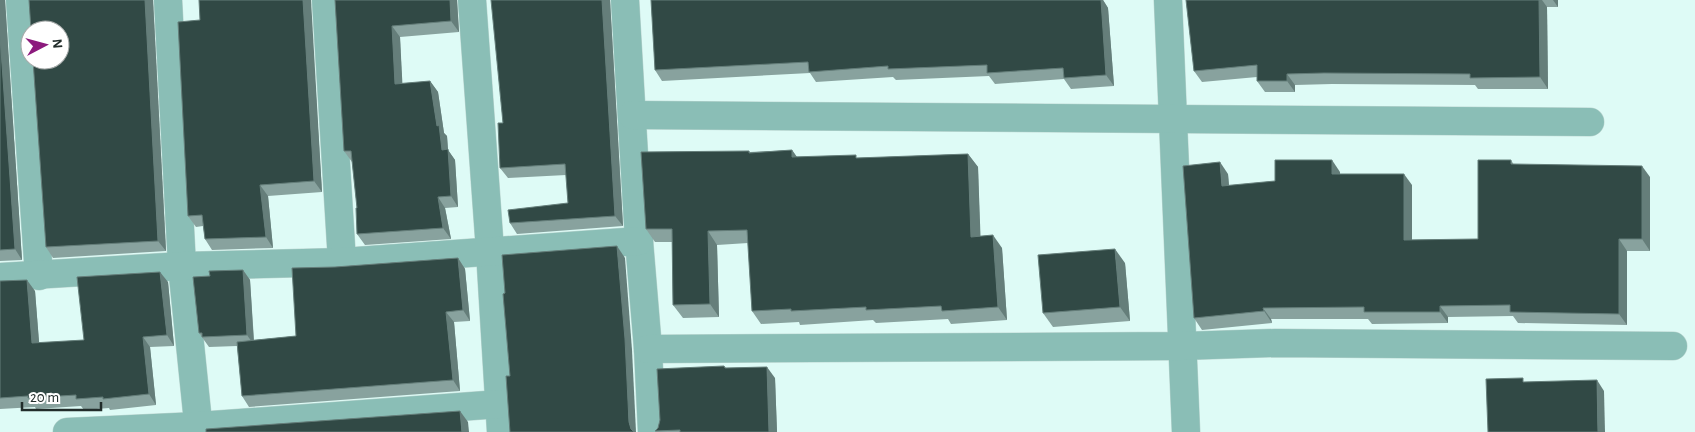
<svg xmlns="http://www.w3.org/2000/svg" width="1695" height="432" font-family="'Alegreya Sans',sans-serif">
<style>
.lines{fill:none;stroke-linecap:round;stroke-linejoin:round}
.minor-casing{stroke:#bcd6d1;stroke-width:29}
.minor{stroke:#8abeb6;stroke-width:28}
.wall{fill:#88a29e}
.shaded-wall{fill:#657e7a}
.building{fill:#314945;stroke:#657e7a}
</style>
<rect width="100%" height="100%" fill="#defbf6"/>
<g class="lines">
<defs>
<g id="minor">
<polyline points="20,0 39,276"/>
<polyline points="168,0 182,266 199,432"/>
<polyline points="326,0 342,262"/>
<polyline points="472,0 490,251 501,432"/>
<polyline points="625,0 639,241 648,349 652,432"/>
<polyline points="1168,0 1186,432"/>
<polyline points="632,115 1590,122"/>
<polyline points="0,277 182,266 342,262 639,241"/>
<polyline points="648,349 1182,346 1275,343 1673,346"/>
<polyline points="67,432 198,426 500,404"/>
</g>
</defs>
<use href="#minor" class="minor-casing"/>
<use href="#minor" class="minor"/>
</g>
<g class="wall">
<polygon points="0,0 5,0 22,260 0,261"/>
<polygon points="29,0 153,0 166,251 53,258 46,247"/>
<polygon points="335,0 457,0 459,32 400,37 402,84 430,81 438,92 444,133 447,136 448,150 455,160 458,207 445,208 451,239 365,245 357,234 357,208 352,162 344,151"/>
<polygon points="491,0 610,0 623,226 517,234 510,223 568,203 566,175 508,178 500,168 503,123"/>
<polygon points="651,0 1103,0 1108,8 1114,86 1071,89 1064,79 995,84 989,76 896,80 893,77 816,82 810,73 662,81 655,70"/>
<polygon points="1186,0 1558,0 1558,7 1547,7 1548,89 1478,89 1475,85 1332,84 1295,85 1295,92 1265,92 1257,81 1257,77 1202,82 1194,71"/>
<polygon points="310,1 322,192 268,196 273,248 212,250 205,239 203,226 196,227 188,216 200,20"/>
<polygon points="792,150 797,157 858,158 968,154 978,167 980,236 1002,248 1007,320 951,324 948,319 876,323 873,320 800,325 799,322 761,324 752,311 748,243 717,245 719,317 683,318 673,305 672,242 655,242 646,229 749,151 750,152"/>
<polygon points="1511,160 1514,165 1650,177 1650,251 1627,251 1627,325 1518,323 1513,316 1448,317 1448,323 1372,324 1368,319 1271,319 1272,323 1202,330 1194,318 1228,174 1229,186 1275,181 1340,172 1340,174 1412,185 1412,240 1478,239"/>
<polygon points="458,258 465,269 470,321 454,322 460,391 249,407 242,396 237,346 209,347 199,333 210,276 243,270 250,280 254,340 296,336 335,267"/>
<polygon points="1125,263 1130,321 1053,327 1043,313"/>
<polygon points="0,281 35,291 39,343 84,340 168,282 174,346 150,347 156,405 110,410 109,408 84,410 81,406 36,409 35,407 0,409"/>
<polygon points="724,366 726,368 775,378 777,432 656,432 655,431 658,428 660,420"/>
</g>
<g class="shaded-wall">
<polygon points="0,0 5,0 22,260 15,249 0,36"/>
<polygon points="145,0 153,0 166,251 158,241"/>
<polygon points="303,0 311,0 322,192 314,181"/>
<polygon points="450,0 457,0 459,32 451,21"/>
<polygon points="602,0 610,0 623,226 615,216"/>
<polygon points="1101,0 1103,0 1108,8 1114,86 1106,75"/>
<polygon points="1539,0 1542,0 1547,7 1548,89 1540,77"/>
<polygon points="1553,0 1558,0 1558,7"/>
<polygon points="392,26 400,37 403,95 395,84"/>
<polygon points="1287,74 1295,85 1295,92 1287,81"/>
<polygon points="430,81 438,92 444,133 447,136 448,150 455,160 458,207 451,196 437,126"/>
<polygon points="792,150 801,163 792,157"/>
<polygon points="968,154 978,167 981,250 971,237"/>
<polygon points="1332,160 1340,172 1340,185 1332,174"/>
<polygon points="1220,162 1228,174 1230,198 1222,186"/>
<polygon points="1642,166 1650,177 1650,251 1642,239"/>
<polygon points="1404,174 1412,185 1412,251 1404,240"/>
<polygon points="260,185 268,196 273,248 266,237"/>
<polygon points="438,197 445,208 451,239 443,228"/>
<polygon points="708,231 717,245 719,317 710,304"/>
<polygon points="993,235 1002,248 1007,320 998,307"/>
<polygon points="1619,239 1627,251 1627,325 1619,314"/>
<polygon points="617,246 625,258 632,350 636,432 633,432 631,429 629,422"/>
<polygon points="1115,249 1125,263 1130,321 1120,307"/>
<polygon points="458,258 465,269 470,321 463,310"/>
<polygon points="243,270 250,280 254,345 247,335"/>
<polygon points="160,272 168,282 174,346 167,335"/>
<polygon points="27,280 35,291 40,354 32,343"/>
<polygon points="1440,306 1448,317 1448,323 1440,312"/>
<polygon points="1263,308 1271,319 1272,323 1264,311"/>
<polygon points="446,312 454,322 460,391 453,380"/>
<polygon points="143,337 150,347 156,405 149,394"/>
<polygon points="767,367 775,378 777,432 769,432"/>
<polygon points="1597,380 1604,391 1605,432 1598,432"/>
<polygon points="460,411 468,422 469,432 462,432"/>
</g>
<g class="building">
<polygon points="29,0 145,0 158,241 46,247 33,60 60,60 60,30 31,30"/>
<polygon points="199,0 303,0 314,181 260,185 266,237 205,239 202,215 188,216 178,22 200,20"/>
<polygon points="335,0 450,0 451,21 392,26 395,84 430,81 437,126 439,125 442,150 448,149 451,196 438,197 443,228 357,234 356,208 357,208 351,151 344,151"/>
<polygon points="491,0 602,0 615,216 510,223 508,210 568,203 565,164 500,168 498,123 503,123"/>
<polygon points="651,0 1101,0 1106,75 1064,78 1063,68 987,73 987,65 888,69 888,66 809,72 808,62 655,70"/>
<polygon points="1186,0 1539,0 1540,77 1470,78 1470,74 1324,73 1287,74 1287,81 1257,81 1257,65 1194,71"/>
<polygon points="0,36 15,249 0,250"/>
<polygon points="792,150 792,157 856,155 856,158 968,154 971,237 993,235 998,307 942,311 941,306 866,310 866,307 791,311 791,309 752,311 747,230 708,231 710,304 673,305 672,229 646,229 641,152 749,151 749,153"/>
<polygon points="1275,160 1332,160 1332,174 1404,174 1404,240 1478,239 1478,160 1511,160 1511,164 1642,166 1642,239 1619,239 1619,314 1510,312 1510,305 1440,306 1440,312 1364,312 1364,307 1263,308 1264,311 1194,318 1183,166 1220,162 1222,186 1275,181"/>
<polygon points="617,246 625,339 629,422 631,429 634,432 510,432 506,376 510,376 503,294 505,293 502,255"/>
<polygon points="1115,249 1120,307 1043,313 1038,255"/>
<polygon points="458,258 463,310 446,312 453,380 242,396 237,342 296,336 292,268 335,267"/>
<polygon points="243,270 247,335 202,337 202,333 199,333 193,277 210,276 209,271"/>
<polygon points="160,272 167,335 143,337 149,394 103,399 103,397 76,399 76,395 28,398 28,396 0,398 0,281 27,280 32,343 84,340 77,277"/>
<polygon points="724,366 725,368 767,367 769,432 680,432 680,430 655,431 658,428 660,420 657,369"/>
<polygon points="1523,378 1523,382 1597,380 1598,432 1488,432 1486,379"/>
<polygon points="460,411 462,432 206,432 206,429"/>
</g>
<g transform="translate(45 45) rotate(84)"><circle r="24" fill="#ffffff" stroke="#a7abaa"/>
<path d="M0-4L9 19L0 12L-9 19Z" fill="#8c1a7d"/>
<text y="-8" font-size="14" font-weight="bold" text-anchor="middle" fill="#222d2b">N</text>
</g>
<path d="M22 402v8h79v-8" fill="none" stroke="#222d2b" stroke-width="2.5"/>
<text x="30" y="402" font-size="15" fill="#222d2b" stroke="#ffffff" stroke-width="4" paint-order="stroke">20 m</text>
</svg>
